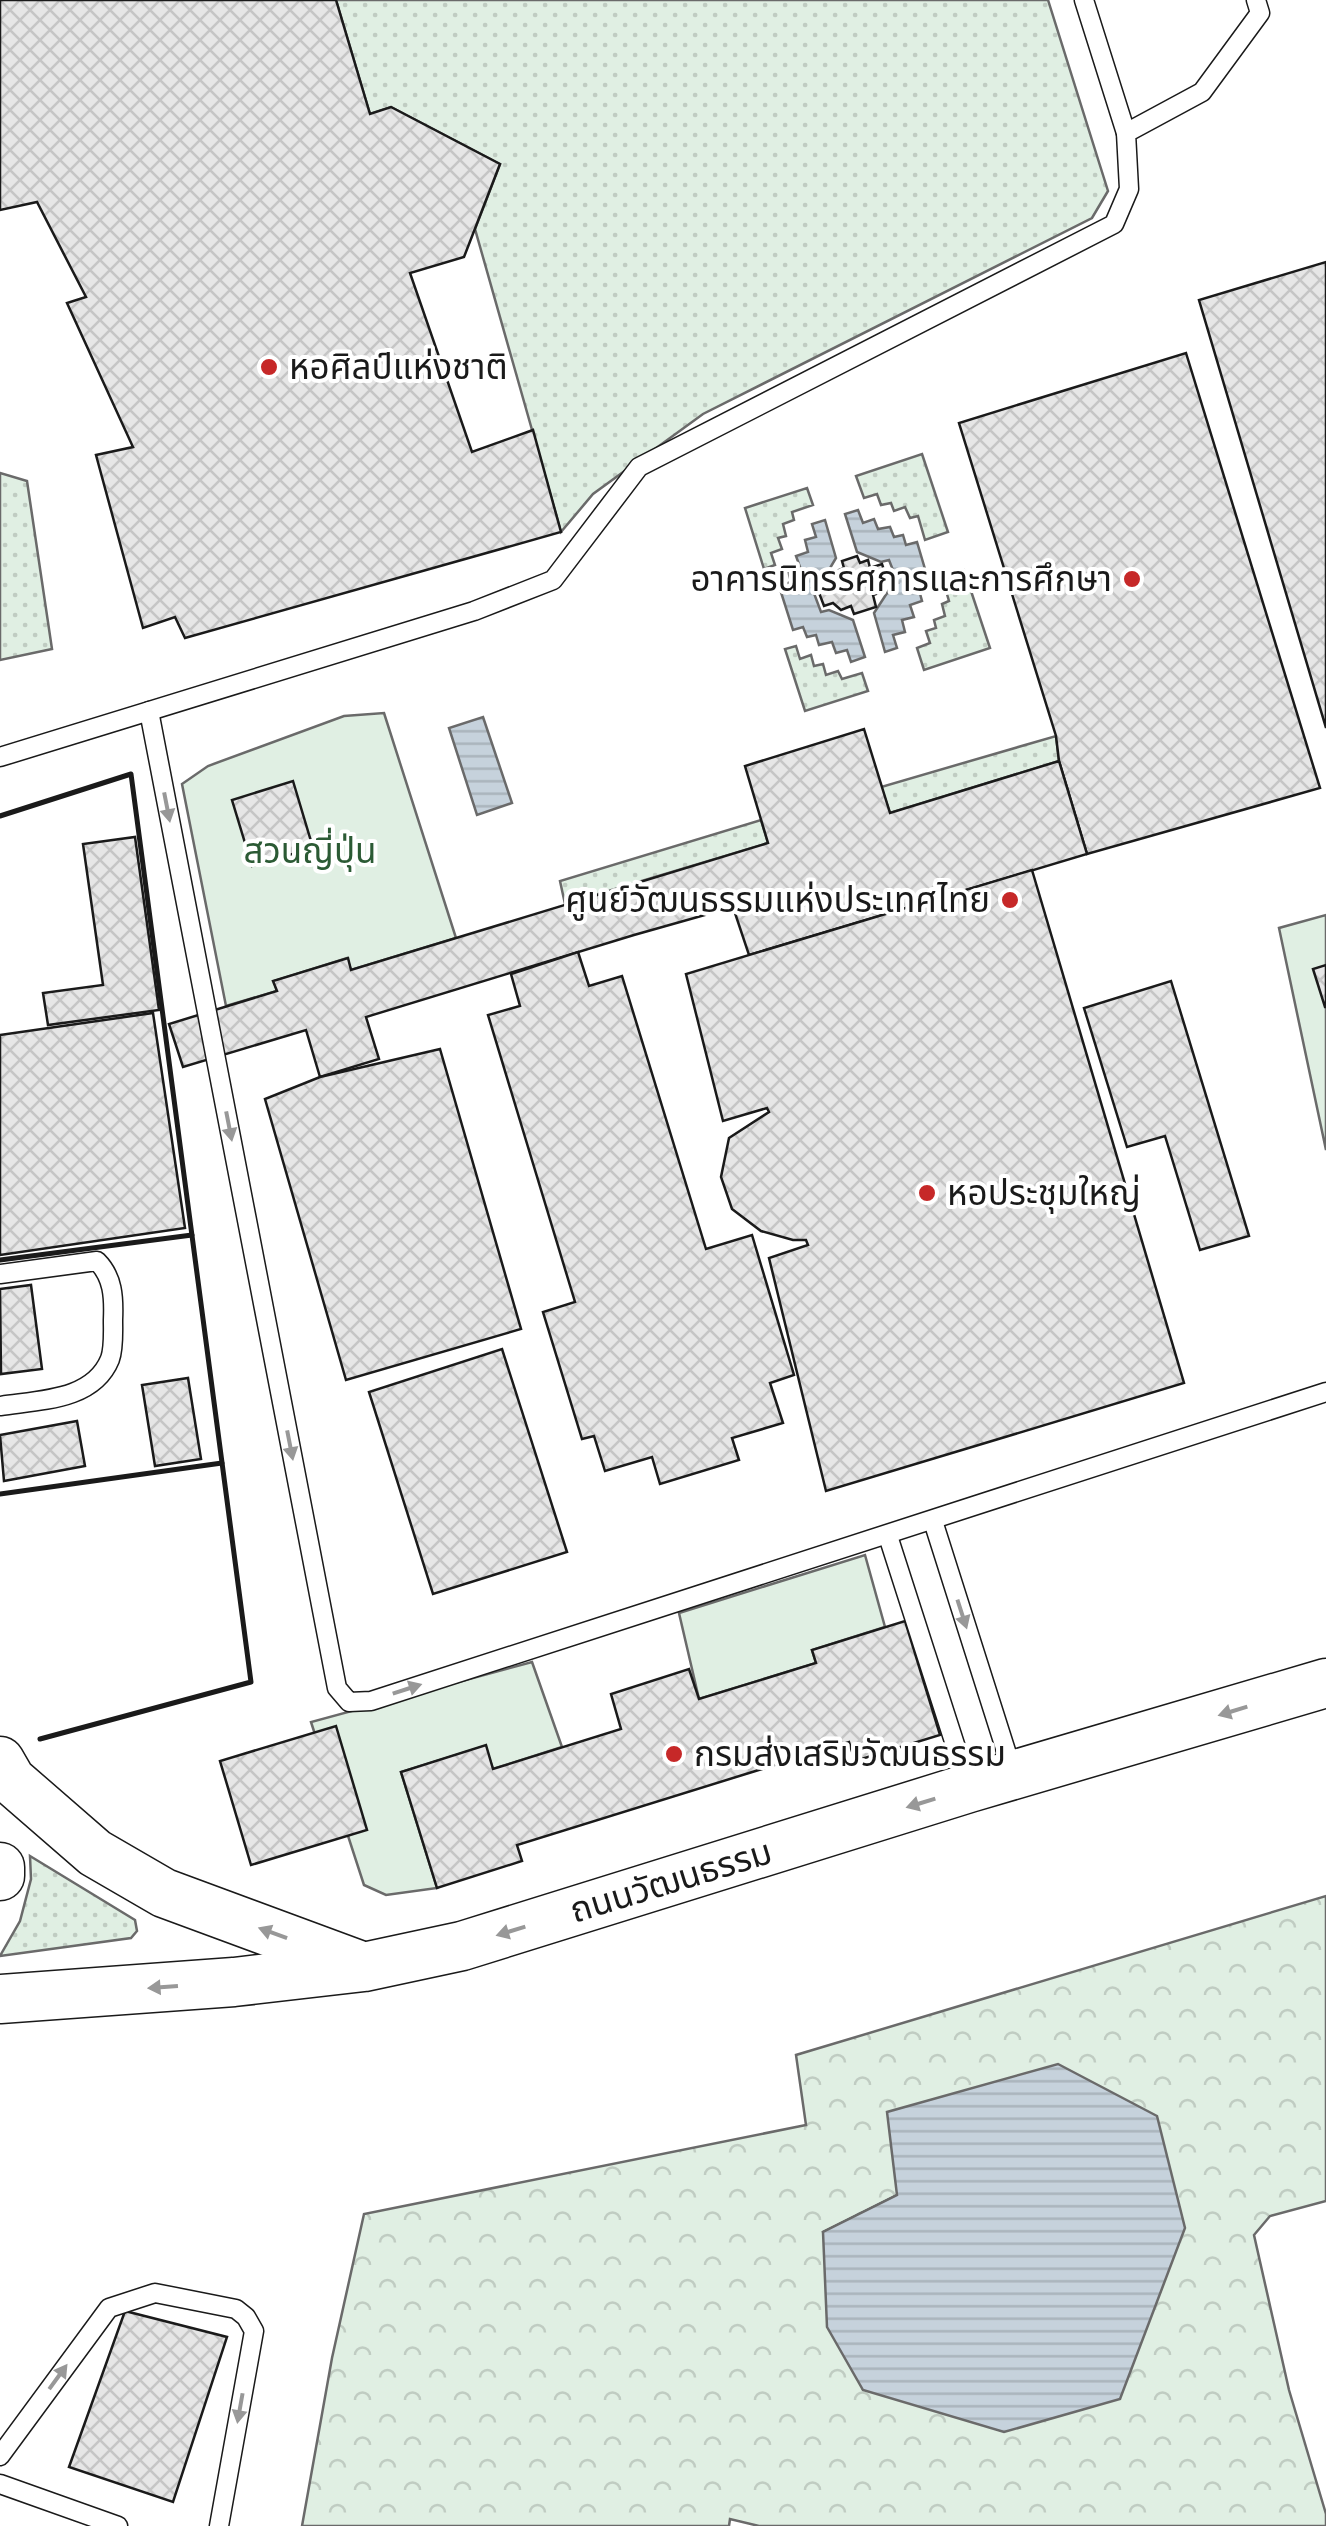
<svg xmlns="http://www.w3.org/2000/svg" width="1326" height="2526" font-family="Arial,'Noto Sans Thai',sans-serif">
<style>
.grass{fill:url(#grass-dots);stroke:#6a6a6a;stroke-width:2.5}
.forest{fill:url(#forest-crowns);stroke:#6a6a6a;stroke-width:2.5;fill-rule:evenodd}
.garden{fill:#e0efe3;stroke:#6a6a6a;stroke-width:2.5}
.water{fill:url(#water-rules);stroke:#6a6a6a;stroke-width:2.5}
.building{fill:url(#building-cross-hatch);stroke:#1a1a1a;stroke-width:2.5}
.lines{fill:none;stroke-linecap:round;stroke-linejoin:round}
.service-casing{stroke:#1a1a1a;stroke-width:21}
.tertiary-casing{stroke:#1a1a1a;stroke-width:51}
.service{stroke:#fff;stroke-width:18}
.tertiary{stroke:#fff;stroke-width:48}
.wall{stroke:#1a1a1a;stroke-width:5}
.oneway{fill:#989898}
.poi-dot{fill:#c62828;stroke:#fff;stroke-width:4}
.labels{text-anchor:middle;stroke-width:8;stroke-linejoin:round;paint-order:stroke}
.poi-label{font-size:35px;fill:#1a1a1a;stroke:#fff;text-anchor:start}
.park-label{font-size:35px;fill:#2b5a34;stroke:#fff}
.street-label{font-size:35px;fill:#1a1a1a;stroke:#fff}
</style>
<defs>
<pattern id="grass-dots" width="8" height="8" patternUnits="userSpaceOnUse" patternTransform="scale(2.5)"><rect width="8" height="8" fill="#e0efe3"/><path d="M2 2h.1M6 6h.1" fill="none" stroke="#c0ccc2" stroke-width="1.8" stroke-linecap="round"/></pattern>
<pattern id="forest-crowns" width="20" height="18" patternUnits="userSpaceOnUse" patternTransform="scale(2.5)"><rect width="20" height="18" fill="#e0efe3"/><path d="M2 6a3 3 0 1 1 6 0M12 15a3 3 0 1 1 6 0" fill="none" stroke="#c0ccc2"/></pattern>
<pattern id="water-rules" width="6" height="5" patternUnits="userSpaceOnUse" patternTransform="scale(2.5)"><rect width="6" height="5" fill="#c6d2dc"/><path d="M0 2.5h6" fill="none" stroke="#aab4bc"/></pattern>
<pattern id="building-cross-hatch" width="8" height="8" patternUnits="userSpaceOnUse" patternTransform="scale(2.5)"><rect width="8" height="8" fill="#e6e6e6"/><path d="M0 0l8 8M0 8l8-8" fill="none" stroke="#c5c5c5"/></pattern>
</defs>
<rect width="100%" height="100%" fill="#fff"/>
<g class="grass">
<polygon points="336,0 1048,0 1108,191 1092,218 703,414 593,494 561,532 475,229 500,164 391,107 370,114"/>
<polygon points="922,454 948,532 925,540 918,516 910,518 905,507 894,511 891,503 881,505 877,494 864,498 856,476"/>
<polygon points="0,473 27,481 52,649 0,660"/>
<polygon points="807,488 813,505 792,512 794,520 783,524 786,536 778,538 782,549 771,553 775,565 764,569 745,508"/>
<polygon points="964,570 990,648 924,670 917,648 930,643 926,631 936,628 934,620 945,616 942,604 949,601 942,577"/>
<polygon points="796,646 800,659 811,655 814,666 823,664 826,675 838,671 842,679 862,673 868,691 805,711 785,649"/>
<polygon points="1056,736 1059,761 890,813 881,787"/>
<polygon points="761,820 768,843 565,904 560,881"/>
<polygon points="30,1856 135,1920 137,1931 131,1938 0,1956 20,1921 31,1879"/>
</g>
<path class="forest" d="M 1326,1896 L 1326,2201 L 1270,2216 L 1254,2235 L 1289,2390 L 1326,2514 L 1326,2526 L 759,2526 L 730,2519 L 729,2526 L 302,2526 L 332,2358 L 364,2214 L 806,2125 L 796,2055 ZM 897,2195 L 863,2390 L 823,2232 Z"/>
<g class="garden">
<polygon points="384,713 456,938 351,970 347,958 274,981 277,991 226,1006 182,784 208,766 344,716"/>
<polygon points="1326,915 1326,1150 1279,928"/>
<polygon points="865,1555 885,1627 812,1650 816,1663 699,1699 679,1613"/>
<polygon points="532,1662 562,1747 493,1769 485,1746 401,1772 437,1888 386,1895 364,1885 311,1722"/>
</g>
<g class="water">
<polygon points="858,510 863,523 874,519 878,529 890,527 894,537 903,535 906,545 917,542 930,586 919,590 922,601 910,605 914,617 902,620 905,632 893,635 897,648 885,652 874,613 891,587 898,583 889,560 881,562 857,552 845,514"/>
<polygon points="825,520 836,558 820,585 812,588 821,612 829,610 853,620 865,657 851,662 847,650 836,653 832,642 819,645 816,635 807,637 803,627 793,630 779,586 791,582 788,571 800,567 796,556 808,552 805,540 816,537 812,524"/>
<polygon points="483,717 512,803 477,815 449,728"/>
<polygon points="1058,2064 1157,2116 1185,2228 1120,2399 1004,2432 863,2390 827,2327 823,2232 897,2195 887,2112"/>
</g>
<g class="building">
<polygon points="0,0 336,0 370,114 391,107 500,164 464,257 410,273 472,452 533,430 561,532 185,638 175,617 143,628 96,455 133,447 67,303 86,297 37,202 0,210"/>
<polygon points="1326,262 1326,728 1199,300"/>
<polygon points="1186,353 1320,788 1087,854 1059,761 1056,736 959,423"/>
<polygon points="857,556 860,563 868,560 870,568 882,564 888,582 880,584 882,592 873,595 876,607 854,614 851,606 841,610 833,603 824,606 818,590 828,587 825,580 834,578 832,573 844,568 842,561"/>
<polygon points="864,729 890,813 1059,761 1087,854 749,955 733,907 634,935 366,1017 379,1059 320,1077 306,1030 183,1067 169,1024 277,991 273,981 348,958 351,970 768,843 745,766"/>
<polygon points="293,781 313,848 252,866 232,800"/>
<polygon points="135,837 159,1010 48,1025 43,993 103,985 83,844"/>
<polygon points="1032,870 1184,1383 826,1491 769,1258 808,1245 806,1240 793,1240 761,1231 732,1209 721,1177 729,1138 769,1112 767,1108 723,1121 686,974"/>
<polygon points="578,952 589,986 622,976 706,1249 752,1235 794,1375 770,1383 783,1423 732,1438 739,1460 660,1484 652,1457 605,1471 594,1436 582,1439 543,1312 575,1302 488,1015 520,1006 511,974"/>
<polygon points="1326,965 1326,1007 1325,1007 1313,969"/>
<polygon points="1171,981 1249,1236 1200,1250 1165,1136 1127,1147 1084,1008"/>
<polygon points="153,1013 185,1228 0,1255 0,1035"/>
<polygon points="440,1049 521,1329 346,1380 265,1099 320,1077"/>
<polygon points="31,1285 42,1369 1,1374 0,1289"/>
<polygon points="502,1349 567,1552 433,1594 369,1392"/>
<polygon points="188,1378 201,1459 155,1466 142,1385"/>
<polygon points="77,1421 85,1466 4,1481 0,1435"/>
<polygon points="905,1621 940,1735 855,1761 849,1742 517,1845 522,1861 437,1888 401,1772 486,1745 493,1769 621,1729 611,1694 689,1669 699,1699 816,1663 812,1650"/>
<polygon points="336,1726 367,1830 251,1865 220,1761"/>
<polygon points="125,2311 227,2337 173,2502 69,2467"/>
</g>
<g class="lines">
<defs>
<g id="service">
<polyline points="1084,0 1126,133"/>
<polyline points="149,711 337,1688 349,1702 371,1701 1326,1392"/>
<polyline points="0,757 474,611 553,580 639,467 1114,224 1129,189 1126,133 1202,92 1260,13 1256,0"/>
<path d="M 0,1274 L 97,1261 C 113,1277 114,1297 113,1320 C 113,1332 114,1348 110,1359 C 93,1401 39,1400 0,1406"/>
<polyline points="933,1521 1013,1773"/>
<polyline points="888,1536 969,1788"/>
<polyline points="0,2456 109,2308 155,2293 236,2309 246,2317 254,2331 219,2526"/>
<polyline points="0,2484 118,2526"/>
</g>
<g id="tertiary">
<polyline points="0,1761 11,1780 95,1853 164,1893 356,1964"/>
<polyline points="0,1867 0,1876"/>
<polyline points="0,1999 234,1982 364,1967 462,1946 969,1788 1326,1683"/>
</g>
</defs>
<use href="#service" class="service-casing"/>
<use href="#tertiary" class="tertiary-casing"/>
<use href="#service" class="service"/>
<use href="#tertiary" class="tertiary"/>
<g class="wall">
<polyline points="0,816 131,774 251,1682 40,1739"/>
<polyline points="0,1260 192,1235"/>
<polyline points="0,1494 222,1463"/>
</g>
</g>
<defs><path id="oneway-solid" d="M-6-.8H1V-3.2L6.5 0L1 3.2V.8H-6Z" transform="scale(2.5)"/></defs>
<g class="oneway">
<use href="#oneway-solid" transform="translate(167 807) rotate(79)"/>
<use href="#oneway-solid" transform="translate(229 1126) rotate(79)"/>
<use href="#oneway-solid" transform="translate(290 1445) rotate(79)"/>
<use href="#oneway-solid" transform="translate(962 1614) rotate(72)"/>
<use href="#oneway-solid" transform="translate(407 1689) rotate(-18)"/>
<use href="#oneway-solid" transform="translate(1233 1711) rotate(163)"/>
<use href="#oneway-solid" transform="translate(921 1803) rotate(163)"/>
<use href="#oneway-solid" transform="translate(511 1931) rotate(163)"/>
<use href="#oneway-solid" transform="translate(273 1933) rotate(-160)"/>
<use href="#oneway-solid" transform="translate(163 1987) rotate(176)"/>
<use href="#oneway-solid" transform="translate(58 2377) rotate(-54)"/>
<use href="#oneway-solid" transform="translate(240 2408) rotate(100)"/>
</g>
<g class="poi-dot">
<circle cx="269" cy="367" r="10"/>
<circle cx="1132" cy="579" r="10"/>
<circle cx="1010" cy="900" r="10"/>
<circle cx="927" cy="1193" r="10"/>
<circle cx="674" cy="1754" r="10"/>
</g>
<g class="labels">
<g class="poi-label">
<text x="289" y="379">หอศิลป์แห่งชาติ</text>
<text x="1112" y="591" text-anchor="end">อาคารนิทรรศการและการศึกษา</text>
<text x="990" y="912" text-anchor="end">ศูนย์วัฒนธรรมแห่งประเทศไทย</text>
<text x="947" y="1205">หอประชุมใหญ่</text>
<text x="694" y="1766">กรมส่งเสริมวัฒนธรรม</text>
</g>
<g class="park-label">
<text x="310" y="863">สวนญี่ปุ่น</text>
</g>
<g class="street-label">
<text transform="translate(671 1881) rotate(-17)" y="12">ถนนวัฒนธรรม</text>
</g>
</g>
</svg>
